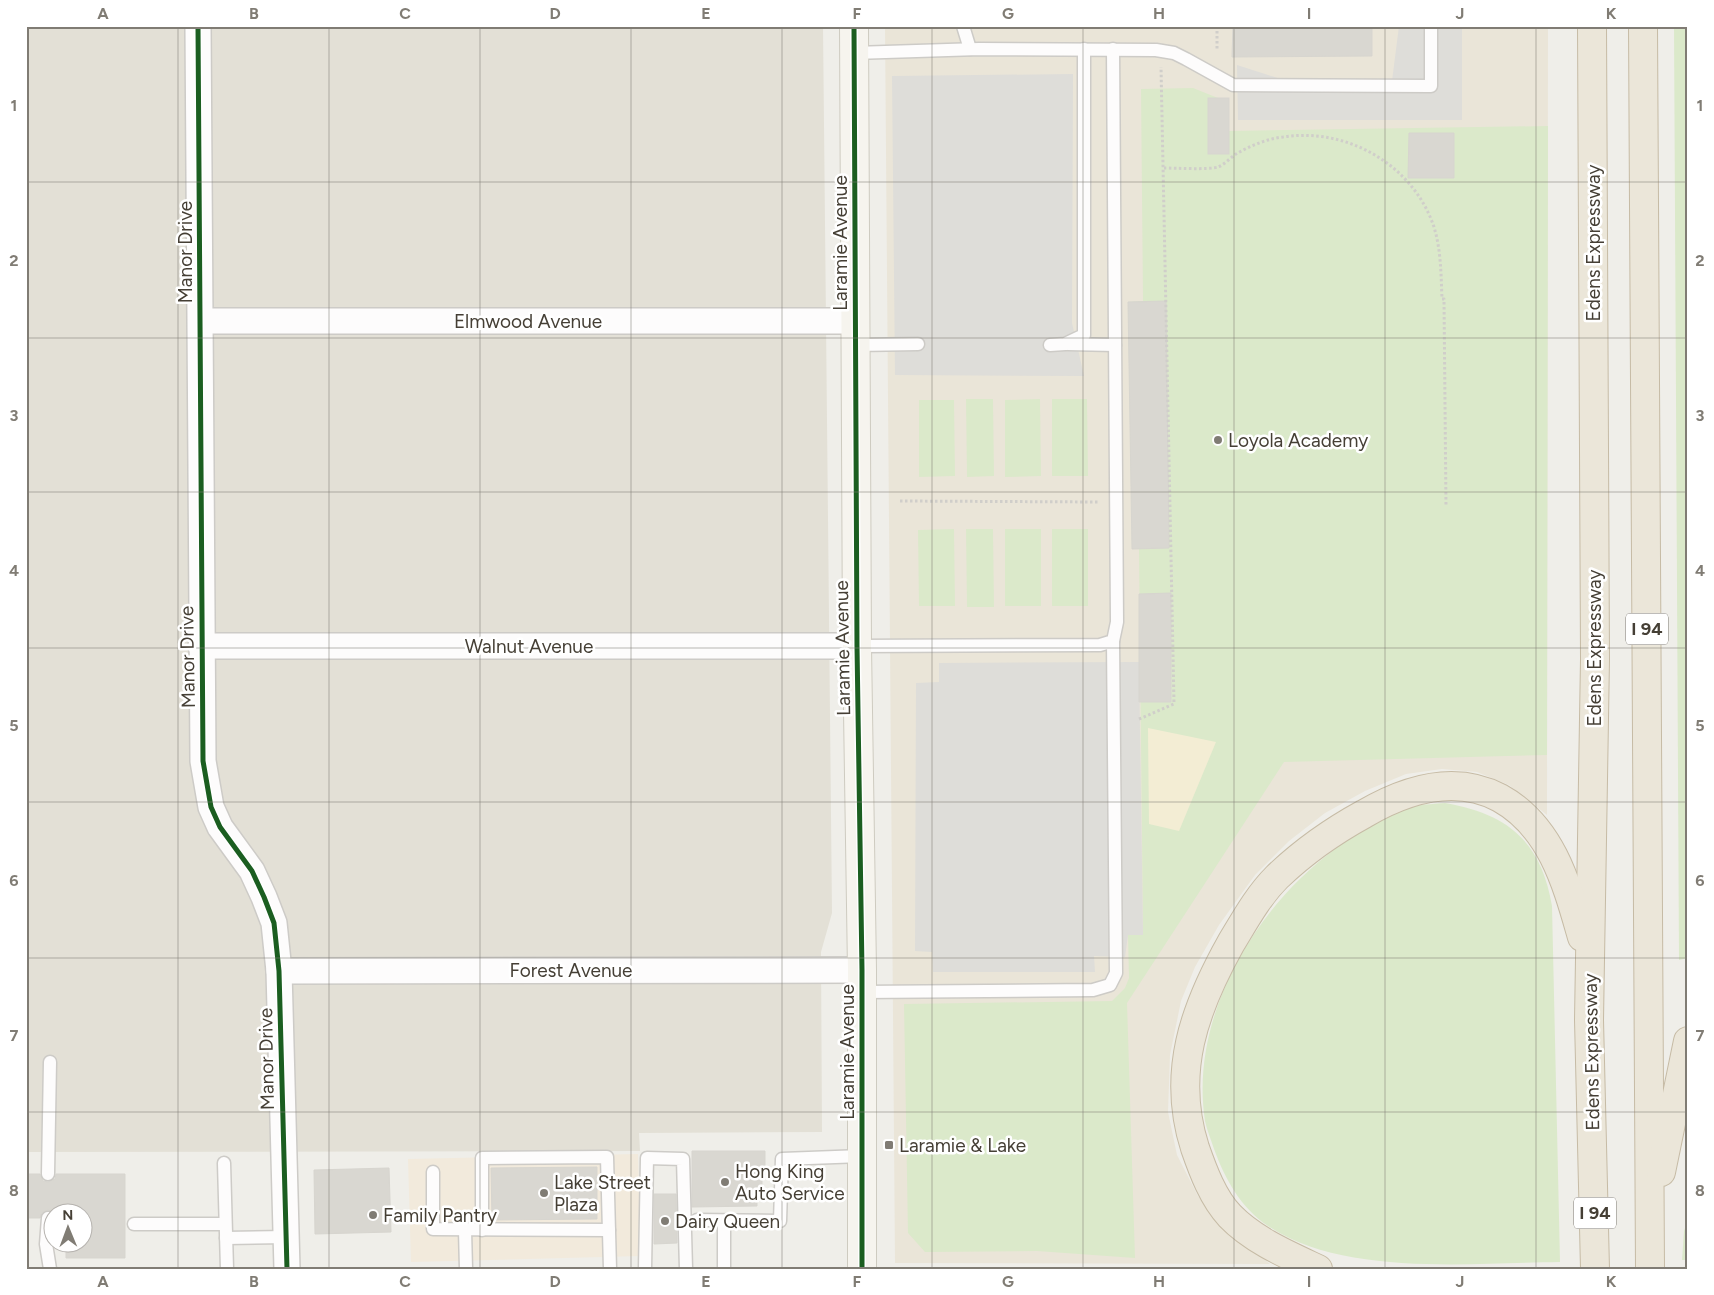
<svg xmlns="http://www.w3.org/2000/svg" width="1714" height="1295" font-family="Figtree,sans-serif">
<style>
.residential{fill:#e3e0d6}
.commercial{fill:#f2eadc}
.education{fill:#eae5d8}
.green{fill:#dbe9ca}
.sand{fill:#f3edd4}
.parking{fill:#deddd9}
.building{fill:#d9d7d1;stroke:#d7d5cf}
.lines{fill:none;stroke-linecap:round;stroke-linejoin:round}
.lane-casing{stroke:#cdcbc7;stroke-width:15}
.street-casing{stroke:#cdcbc7;stroke-width:28}
.secondary-casing{stroke:#cecbc0;stroke-width:30}
.highway-casing{stroke:#c6bba5;stroke-width:30}
.path{stroke:#d0ceca;stroke-width:3;stroke-dasharray:2.5 2.5;stroke-linecap:butt}
.lane{stroke:#fdfcfc;stroke-width:12}
.street{stroke:#fdfcfc;stroke-width:25}
.secondary{stroke:#f6f4ee;stroke-width:28}
.highway{stroke:#ebe6d9;stroke-width:28}
.cycleway-casing{stroke:#fff;stroke-width:8}
.cycleway{stroke:#1b5e20;stroke-width:5}
.grid{fill:none;stroke:#807c74;stroke-width:1;stroke-opacity:0.55}
.poi-dot{fill:#807c74;stroke:#fff;stroke-width:2}
.labels{text-anchor:middle;stroke-width:5;stroke-linejoin:round;paint-order:stroke}
.shield{fill:#fff;stroke:#7d7972;stroke-width:1}
.shield-label{font-size:18px;font-weight:bold;fill:#453f35}
.street-label{font-size:19px;fill:#453f35;stroke:#fff}
.poi-label{font-size:19px;fill:#453f35;stroke:#fff;text-anchor:start}
.neatline{fill:none;stroke:#807c74;stroke-width:2}
.grid-label{font-size:16px;text-anchor:middle;font-weight:bold;fill:#807c74}
</style>
<rect width="100%" height="100%" fill="#efeee9"/>
<polygon class="residential" points="26,26 823,26 832,913 821,952 822,1132 639,1133 640,1151 26,1152"/>
<polygon class="commercial" points="638,1154 641,1256 411,1262 408,1159"/>
<polygon class="education" points="885,26 1548,26 1547,815 1509,785 1477,772 1442,769 1406,774 1365,791 1325,813 1289,841 1255,875 1219,925 1195,967 1181,1001 1170,1055 1168,1112 1177,1155 1198,1196 1221,1224 1270,1264 895,1263"/>
<g class="green">
<polygon points="1674,26 1688,26 1688,958 1679,960"/>
<polygon points="1193,88 1218,98 1229,98 1229,131 1548,126 1547,755 1284,762 1127,1003 1135,1258 1037,1251 925,1252 908,1233 904,1004 1112,1001 1125,988 1129,978 1128,935 1143,935 1139,549 1132,548 1128,302 1143,301 1141,89"/>
<polygon points="966,399 993,399 994,476 967,477"/>
<polygon points="1040,399 1041,476 1005,477 1005,400"/>
<polygon points="1052,399 1087,399 1088,476 1052,476"/>
<polygon points="919,400 954,400 955,476 919,477"/>
<polygon points="954,529 955,606 919,606 918,530"/>
<polygon points="966,529 993,529 994,607 967,607"/>
<rect x="1005" y="529" width="36" height="77"/>
<rect x="1052" y="529" width="36" height="77"/>
<path d="M 1445,803 C 1509,814 1541,842 1552,906 L 1560,1262 C 1472,1263 1344,1277 1268,1226 C 1241,1208 1225,1179 1214,1149 C 1211,1140 1207,1130 1205,1121 C 1189,1017 1255,908 1335,849 C 1359,831 1386,813 1415,806 C 1425,804 1435,804 1445,803 Z"/>
<polygon points="1688,1219 1688,1260 1682,1260 1684,1231"/>
</g>
<polygon class="sand" points="1148,728 1216,742 1179,831 1149,824"/>
<g class="parking">
<polygon points="1399,26 1462,26 1462,120 1238,120 1237,65 1290,82 1392,81"/>
<polygon points="1073,74 1072,323 1084,376 895,375 892,76"/>
<polygon points="1139,662 1143,935 1128,935 1125,957 1094,956 1095,972 933,972 932,952 915,951 916,683 939,682 939,663"/>
</g>
<g class="building">
<polygon points="1233,26 1372,26 1372,56 1232,57"/>
<rect x="1208" y="98" width="21" height="56"/>
<polygon points="1409,133 1454,133 1454,178 1408,178"/>
<polygon points="1166,301 1169,548 1132,549 1128,302"/>
<polygon points="1171,593 1171,702 1139,702 1139,594"/>
<polygon points="692,1151 765,1151 765,1178 762,1178 762,1186 757,1186 757,1206 692,1207"/>
<polygon points="597,1167 597,1219 492,1220 491,1168"/>
<polygon points="389,1168 391,1232 315,1234 314,1170"/>
<polygon points="26,1174 40,1174 43,1181 48,1182 55,1179 56,1174 125,1174 125,1258 66,1258 66,1242 82,1242 82,1212 54,1212 48,1210 42,1213 40,1218 26,1218"/>
<polygon points="654,1194 676,1194 677,1243 654,1244"/>
</g>
<g class="lines">
<defs>
<g id="lane">
<polyline points="963,26 970,49"/>
<polyline points="854,53 979,49 1156,50 1174,53 1186,59 1233,85 1431,86 1431,26"/>
<polyline points="1068,344 1115,345"/>
<polyline points="856,345 918,344"/>
<polyline points="1050,345 1065,344 1084,335 1084,49"/>
<polyline points="857,646 1100,645 1113,641 1117,622 1113,49"/>
<polyline points="862,992 1093,990 1110,985 1116,973 1113,641"/>
<polyline points="224,1163 227,1269"/>
<polyline points="433,1172 433,1229 609,1230"/>
<polyline points="48,1174 50,1062"/>
<polyline points="48,1218 46,1244 50,1269"/>
<polyline points="697,1220 780,1221 782,1159 862,1156"/>
<polyline points="724,1221 724,1269"/>
<polyline points="134,1224 225,1224"/>
<polyline points="465,1230 466,1269"/>
<polyline points="482,1230 482,1158 607,1157 610,1269"/>
<polyline points="226,1238 286,1237"/>
<polyline points="645,1269 647,1158 683,1159 686,1269"/>
</g>
<g id="street">
<polyline points="198,26 203,761 211,807 220,827 252,871 264,897 274,923 279,971 287,1269"/>
<polyline points="201,321 856,321"/>
<polyline points="201,646 857,646"/>
<polyline points="279,971 862,970"/>
</g>
<polyline id="secondary" points="854,26 857,646 862,970 862,1269"/>
<g id="highway">
<polyline points="1592,26 1595,659 1589,1020 1595,1269"/>
<polyline points="1643,26 1650,1269"/>
<polyline points="1661,1172 1688,1041"/>
<path d="M 1318,1269 C 1288,1255 1253,1240 1230,1216 C 1213,1198 1203,1171 1195,1148 C 1171,1073 1194,1009 1231,943 C 1245,920 1258,896 1277,877 C 1303,852 1333,831 1364,814 C 1405,790 1455,774 1500,798 C 1552,827 1567,885 1582,937"/>
</g>
</defs>
<use href="#lane" class="lane-casing"/>
<use href="#street" class="street-casing"/>
<use href="#secondary" class="secondary-casing"/>
<use href="#highway" class="highway-casing"/>
<g class="path">
<polyline points="1217,26 1217,51"/>
<path d="M 1164,168 C 1176,168 1209,170 1218,167 C 1224,165 1230,158 1236,154 C 1250,146 1266,139 1283,137 C 1346,127 1413,164 1434,227 C 1441,250 1441,274 1442,299 L 1444,299 L 1446,507"/>
<polyline points="900,501 1100,502"/>
<polyline points="1139,719 1174,704 1161,67"/>
</g>
<use href="#lane" class="lane"/>
<use href="#street" class="street"/>
<use href="#secondary" class="secondary"/>
<use href="#highway" class="highway"/>
<defs>
<g id="cycleway">
<polyline points="198,26 203,761 211,807 220,827 252,871 264,897 274,923 279,971 287,1269"/>
<polyline points="854,26 857,646 862,970 862,1269"/>
</g>
</defs>
<use href="#cycleway" class="cycleway-casing"/>
<use href="#cycleway" class="cycleway"/>
</g>
<path class="grid" d="M 178,26 L 178,1269M 329,26 L 329,1269M 480,26 L 480,1269M 631,26 L 631,1269M 782,26 L 782,1269M 932,26 L 932,1269M 1083,26 L 1083,1269M 1234,26 L 1234,1269M 1385,26 L 1385,1269M 1536,26 L 1536,1269M 26,182 L 1688,182M 26,338 L 1688,338M 26,492 L 1688,492M 26,648 L 1688,648M 26,802 L 1688,802M 26,958 L 1688,958M 26,1112 L 1688,1112"/>
<g class="poi-dot">
<circle cx="1218" cy="440" r="5"/>
<rect x="884" y="1140" width="10" height="10" rx="2.5"/>
<circle cx="725" cy="1182" r="5"/>
<circle cx="544" cy="1193" r="5"/>
<circle cx="373" cy="1215" r="5"/>
<circle cx="665" cy="1221" r="5"/>
</g>
<g class="labels">
<g class="shield">
<rect x="1626" y="613.5" width="42" height="31" rx="4"/>
<rect x="1574" y="1197.5" width="42" height="31" rx="4"/>
</g>
<g class="shield-label">
<text x="1647" y="635">I 94</text>
<text x="1595" y="1219">I 94</text>
</g>
<g class="street-label">
<text transform="translate(840 243) rotate(-90)" y="7">Laramie Avenue</text>
<text transform="translate(1593 243) rotate(-90)" y="7">Edens Expressway</text>
<text transform="translate(185 252) rotate(-90)" y="7">Manor Drive</text>
<text x="528" y="328">Elmwood Avenue</text>
<text x="529" y="653">Walnut Avenue</text>
<text transform="translate(842 648) rotate(-91)" y="7">Laramie Avenue</text>
<text transform="translate(1594 648) rotate(-90)" y="7">Edens Expressway</text>
<text transform="translate(187 657) rotate(-91)" y="7">Manor Drive</text>
<text x="571" y="977">Forest Avenue</text>
<text transform="translate(847 1052) rotate(-90)" y="7">Laramie Avenue</text>
<text transform="translate(1591 1052) rotate(-91)" y="7">Edens Expressway</text>
<text transform="translate(266 1059) rotate(-91)" y="7">Manor Drive</text>
</g>
<g class="poi-label">
<text x="1228" y="447">Loyola Academy</text>
<text x="899" y="1152">Laramie &amp; Lake</text>
<text x="735" y="1178">Hong King<tspan x="735" dy="22">Auto Service</tspan></text>
<text x="554" y="1189">Lake Street<tspan x="554" dy="22">Plaza</tspan></text>
<text x="383" y="1222">Family Pantry</text>
<text x="675" y="1228">Dairy Queen</text>
</g>
</g>
<rect width="1714" height="1295" fill="none" stroke="#ffffff" stroke-width="55"/>
<g transform="translate(68 1228) rotate(359)"><circle r="24" fill="#ffffff" stroke="#b5b2ae"/>
<path d="M0-4L9 19L0 12L-9 19Z" fill="#807c74"/>
<text y="-8" font-size="14" font-weight="bold" text-anchor="middle" fill="#453f35">N</text>
</g>
<rect x="28" y="28" width="1658" height="1240" class="neatline"/>
<g class="grid-label">
<text x="103" y="19">A</text>
<text x="254" y="19">B</text>
<text x="405" y="19">C</text>
<text x="555" y="19">D</text>
<text x="706" y="19">E</text>
<text x="857" y="19">F</text>
<text x="1008" y="19">G</text>
<text x="1159" y="19">H</text>
<text x="1309" y="19">I</text>
<text x="1460" y="19">J</text>
<text x="1611" y="19">K</text>
<text x="14" y="111">1</text>
<text x="1700" y="111">1</text>
<text x="14" y="266">2</text>
<text x="1700" y="266">2</text>
<text x="14" y="421">3</text>
<text x="1700" y="421">3</text>
<text x="14" y="576">4</text>
<text x="1700" y="576">4</text>
<text x="14" y="731">5</text>
<text x="1700" y="731">5</text>
<text x="14" y="886">6</text>
<text x="1700" y="886">6</text>
<text x="14" y="1041">7</text>
<text x="1700" y="1041">7</text>
<text x="14" y="1196">8</text>
<text x="1700" y="1196">8</text>
<text x="103" y="1287">A</text>
<text x="254" y="1287">B</text>
<text x="405" y="1287">C</text>
<text x="555" y="1287">D</text>
<text x="706" y="1287">E</text>
<text x="857" y="1287">F</text>
<text x="1008" y="1287">G</text>
<text x="1159" y="1287">H</text>
<text x="1309" y="1287">I</text>
<text x="1460" y="1287">J</text>
<text x="1611" y="1287">K</text>
</g>
</svg>
